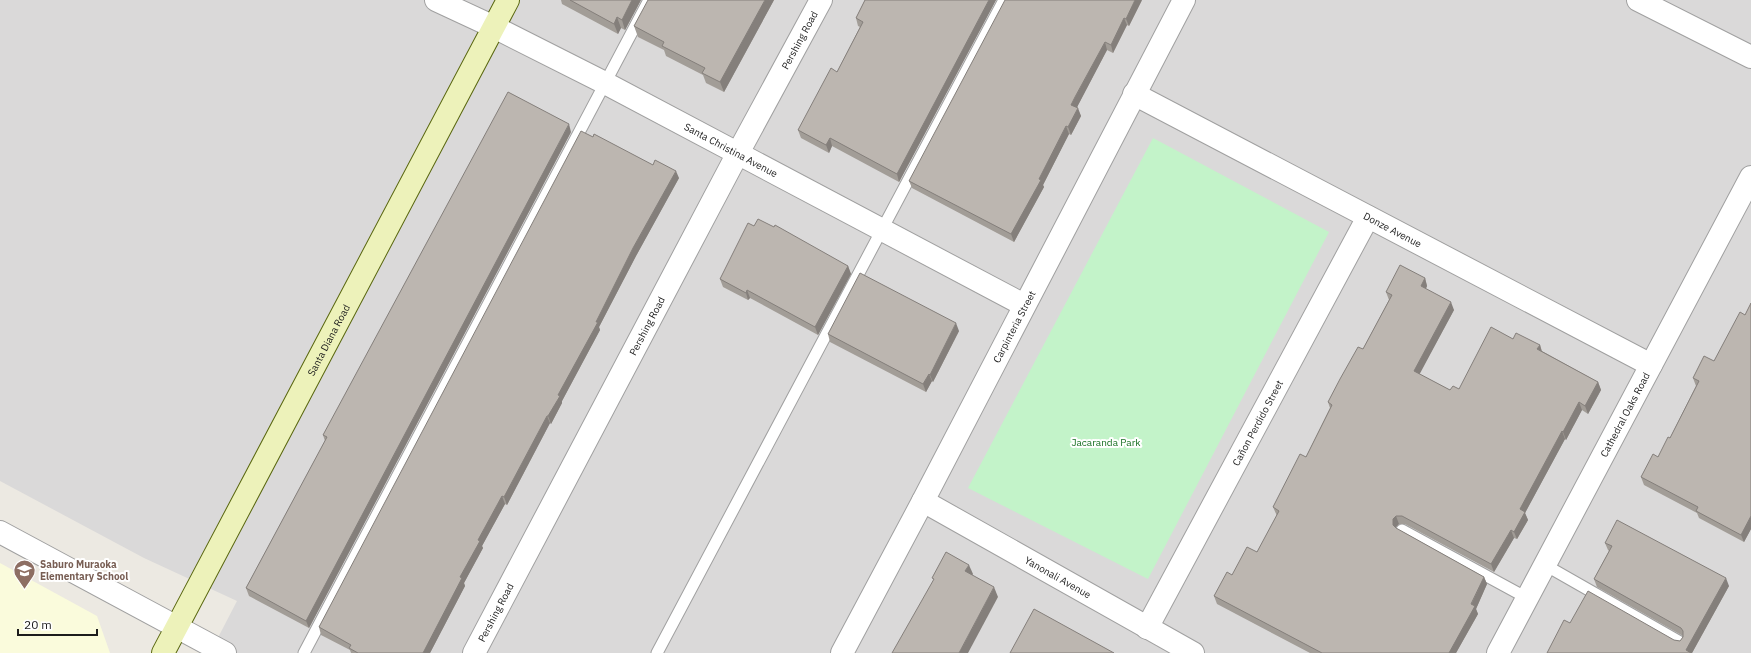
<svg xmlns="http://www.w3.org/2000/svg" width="1751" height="653" font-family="'IBM Plex Sans',sans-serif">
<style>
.residential{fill:#dad9d9}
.education{fill:#fafbdc}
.park{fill:#c3f3c9}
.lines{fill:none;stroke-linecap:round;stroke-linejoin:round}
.lane-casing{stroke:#a0a0a0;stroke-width:13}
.street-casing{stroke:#a0a0a0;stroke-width:24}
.secondary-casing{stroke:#59670f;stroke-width:24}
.lane{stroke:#fff;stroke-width:11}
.street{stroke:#fff;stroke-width:22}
.secondary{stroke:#edf2ba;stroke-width:22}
.wall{fill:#a29d97}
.shaded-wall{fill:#847f7b}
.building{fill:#bcb6b0;stroke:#847f7b}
.labels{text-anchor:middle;stroke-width:4;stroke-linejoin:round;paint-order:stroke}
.street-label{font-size:10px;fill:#1c1c1c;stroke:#fff}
.park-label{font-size:10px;fill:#166e21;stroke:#fff}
.education-label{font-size:10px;font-weight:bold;fill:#785e54;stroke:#fff;text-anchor:start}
</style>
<rect width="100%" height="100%" fill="#ece9e2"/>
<polygon class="residential" points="0,0 1751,0 1751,653 210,653 237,601 144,558 0,481"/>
<polygon class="education" points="0,563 97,616 110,653 0,653"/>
<polygon class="park" points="1153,138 1329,232 1148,579 968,488"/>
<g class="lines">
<defs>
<g id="lane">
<polyline points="1402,530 1527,598"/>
<polyline points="1545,565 1680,642"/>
<polyline points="304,653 649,0"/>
<polyline points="657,653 1004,0"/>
</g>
<g id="street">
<path id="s1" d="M 436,0 L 494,27 L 605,83 L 1024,305"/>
<polyline points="1638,0 1751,57"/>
<path id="s2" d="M 1134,94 L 1651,365"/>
<path id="s3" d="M 923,501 L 1193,653"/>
<polyline points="0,532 225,653"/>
<path id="s4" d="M 1147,628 L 1368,217"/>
<path id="s5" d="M 474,653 L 738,153 L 821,0"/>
<path id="s6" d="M 842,653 L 923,501 L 1184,0"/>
<path id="s7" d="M 1498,653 L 1751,177"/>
</g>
<g id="secondary">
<path id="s8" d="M 163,653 L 508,0"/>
</g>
</defs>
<use href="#lane" class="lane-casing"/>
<use href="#street" class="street-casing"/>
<use href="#secondary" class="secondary-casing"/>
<use href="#lane" class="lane"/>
<use href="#street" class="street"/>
<use href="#secondary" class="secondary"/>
</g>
<g class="wall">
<polygon points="561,0 641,0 625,30 621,28 618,34 562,4"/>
<polygon points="774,0 724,92 706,83 703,75 666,56 664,50 638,37 634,26"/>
<polygon points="865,0 996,0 899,182 832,146 829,153 801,138 798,130 837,72 860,27 858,26 856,18"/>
<polygon points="1142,0 1129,26 1127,25 1113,53 1107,50 1078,105 1077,108 1081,116 1071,135 1069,134 1043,185 1044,187 1014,242 912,188 909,181"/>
<polygon points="571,132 309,628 249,596 246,588 325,441 323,435"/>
<polygon points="593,137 679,178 636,256 599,327 600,330 562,401 562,403 551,424 550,423 507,505 505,504 482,546 483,548 464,583 465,586 430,653 351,653 350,650 321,635 319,627"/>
<polygon points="754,226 848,266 851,274 818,335 750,298 748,300 723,287 720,279"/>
<polygon points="1425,278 1427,286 1426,289 1454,310 1419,374 1450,390 1459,389 1513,339 1540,345 1542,351 1598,382 1601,390 1588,414 1582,410 1566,440 1565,439 1525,513 1528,520 1517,539 1514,538 1494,572 1405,524 1399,524 1396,527 1396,528 1484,577 1487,584 1476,609 1478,614 1456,653 1310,653 1217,604 1214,596 1232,575 1257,552 1277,516 1273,507 1306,457 1330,408 1328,402 1363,349 1389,300 1386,292"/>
<polygon points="1751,303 1751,529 1744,542 1699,518 1697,513 1644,485 1641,477 1658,457 1670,438 1696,386 1693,378 1714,361 1745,315"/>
<polygon points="959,331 933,382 932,381 926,392 830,342 828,334"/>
<polygon points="1605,543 1729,586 1692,653 1570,623 1674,640 1680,641 1683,637 1683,636 1597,587 1594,579 1609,551 1608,550"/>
</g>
<g class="shaded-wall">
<polygon points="632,0 641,0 625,30 622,20"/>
<polygon points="765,0 774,0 724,92 720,82"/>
<polygon points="989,0 996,0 899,182 897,174"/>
<polygon points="1135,0 1142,0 1129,26 1126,19"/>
<polygon points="617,17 621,28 618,34 614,24"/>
<polygon points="1124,18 1127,25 1113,53 1111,45"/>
<polygon points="1105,42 1107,50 1074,113 1071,105"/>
<polygon points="1078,108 1081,116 1071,135 1068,127"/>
<polygon points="569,124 571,132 309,628 306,621"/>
<polygon points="1066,126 1069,134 1043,185 1044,187 1014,242 1011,234"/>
<polygon points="830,138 832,146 829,153 826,145"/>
<polygon points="676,171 679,178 636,256 599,327 600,330 562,401 562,403 551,424 548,416 558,395 633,248"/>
<polygon points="848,266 851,274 818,335 815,327"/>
<polygon points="1425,278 1427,286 1423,294 1421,286"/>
<polygon points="747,290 750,298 748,300 746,293"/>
<polygon points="1451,302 1454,310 1417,379 1414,371"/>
<polygon points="956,323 959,331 933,382 930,375"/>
<polygon points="1540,345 1542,353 1537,349"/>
<polygon points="929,374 932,381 926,392 923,384"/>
<polygon points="1598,382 1601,390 1588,414 1585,406"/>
<polygon points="1579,402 1582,410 1566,440 1563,432"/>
<polygon points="547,416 550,423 507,505 504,497"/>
<polygon points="1562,431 1565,439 1525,513 1528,520 1517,539 1514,532 1520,509"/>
<polygon points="502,496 505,504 482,546 483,548 464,583 465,586 430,653 423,653 478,540"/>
<polygon points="1396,516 1399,524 1396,527 1396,533 1393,525 1393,519"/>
<polygon points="1751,516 1751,529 1744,542 1741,535"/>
<polygon points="1511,530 1514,538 1494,572 1491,564"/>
<polygon points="969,565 973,574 969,581 965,571"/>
<polygon points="1484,577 1487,584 1476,609 1478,614 1456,653 1449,653"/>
<polygon points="1726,578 1729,586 1692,653 1687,653 1686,650"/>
<polygon points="994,587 998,597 968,653 959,653"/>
</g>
<g class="building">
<polygon points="570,0 632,0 622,20 617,17 614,24"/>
<polygon points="648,0 765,0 720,82 702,73 705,68 662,46 664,42 634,26"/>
<polygon points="865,0 989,0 897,174 830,138 826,145 798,130 831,68 837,72 863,22 856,18"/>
<polygon points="1005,0 1135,0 1126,19 1124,18 1111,45 1105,42 1075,97 1071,105 1078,108 1068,127 1066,126 1039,179 1041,180 1011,234 909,181"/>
<polygon points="508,92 569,124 306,621 246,588 327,437 323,435"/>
<polygon points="581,131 593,137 594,134 653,165 655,160 676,171 633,248 596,322 598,322 558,395 560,396 548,416 547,416 504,497 502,496 478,540 480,541 460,577 462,578 423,653 358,653 349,648 351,645 319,627"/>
<polygon points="758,219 774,227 775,225 848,266 815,327 747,290 746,293 720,279 748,223 754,226"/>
<polygon points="1400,265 1425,278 1421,286 1451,302 1414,371 1450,390 1453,386 1459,389 1491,327 1513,339 1516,333 1540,345 1537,349 1598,382 1585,406 1579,402 1563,432 1562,431 1520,509 1525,512 1514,532 1511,530 1491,564 1402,516 1396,516 1393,519 1393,525 1396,528 1484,577 1471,604 1475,606 1449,653 1322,653 1214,596 1227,572 1232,575 1247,547 1257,552 1279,511 1273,507 1300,454 1306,457 1332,405 1328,402 1340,379 1358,347 1363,349 1392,295 1386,292"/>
<polygon points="860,273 956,323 930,375 929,374 923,384 828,334"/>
<polygon points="1751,303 1751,516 1741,535 1696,511 1698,507 1641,477 1653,454 1658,457 1668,437 1670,438 1699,381 1693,378 1704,356 1714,361 1740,312 1745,315"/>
<polygon points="1617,520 1726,578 1686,650 1691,653 1547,653 1564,620 1570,623 1588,591 1674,640 1680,641 1683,637 1683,631 1681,628 1594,579 1612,546 1605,543"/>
<polygon points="946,552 969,565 965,571 994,587 959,653 892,653 934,579 932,578"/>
<polygon points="1034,609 1114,653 1010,653"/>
</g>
<defs>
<symbol id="school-pin" viewBox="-11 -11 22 30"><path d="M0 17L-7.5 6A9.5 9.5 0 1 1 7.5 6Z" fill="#8d6e63" stroke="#fff"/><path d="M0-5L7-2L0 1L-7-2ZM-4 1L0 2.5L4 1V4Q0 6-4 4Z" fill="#fff"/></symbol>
</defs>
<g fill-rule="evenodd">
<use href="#school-pin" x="12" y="558" width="25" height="34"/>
</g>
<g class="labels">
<g class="street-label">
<text dy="4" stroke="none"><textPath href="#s5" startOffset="694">Pershing Road</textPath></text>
<text dy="4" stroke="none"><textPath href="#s1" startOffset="331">Santa Christina Avenue</textPath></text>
<text dy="4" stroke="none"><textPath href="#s2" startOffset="292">Donze Avenue</textPath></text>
<text dy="4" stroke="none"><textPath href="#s5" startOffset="370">Pershing Road</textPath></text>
<text dy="4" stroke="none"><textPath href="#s6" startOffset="369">Carpinteria Street</textPath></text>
<text dy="4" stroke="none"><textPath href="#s8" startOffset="354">Santa Diana Road</textPath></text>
<text dy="4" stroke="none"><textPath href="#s7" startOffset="270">Cathedral Oaks Road</textPath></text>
<text dy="4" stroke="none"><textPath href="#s4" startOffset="233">Cañon Perdido Street</textPath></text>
<text dy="4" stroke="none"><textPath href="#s3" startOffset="155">Yanonali Avenue</textPath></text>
<text dy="4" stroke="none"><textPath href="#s5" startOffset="46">Pershing Road</textPath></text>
</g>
<g class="park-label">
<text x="1106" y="446">Jacaranda Park</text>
</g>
<g class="education-label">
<text x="40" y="568">Saburo Muraoka<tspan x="40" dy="12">Elementary School</tspan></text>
</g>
</g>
<path d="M18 629v6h79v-6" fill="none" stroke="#1c1c1c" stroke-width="2"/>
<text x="24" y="629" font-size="12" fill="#1c1c1c" stroke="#ffffff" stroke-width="3" paint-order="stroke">20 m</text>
</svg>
